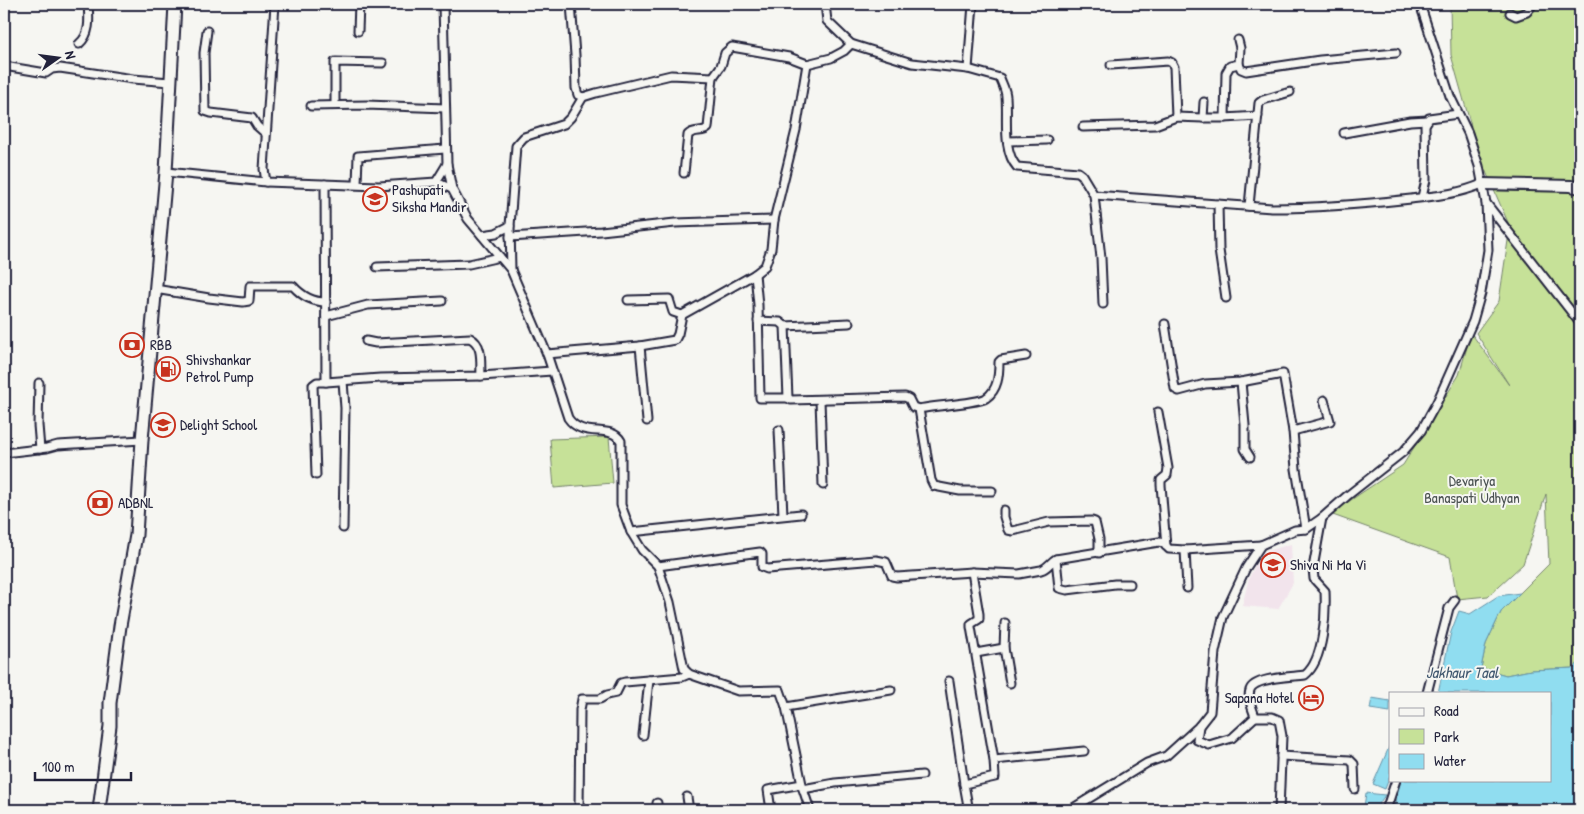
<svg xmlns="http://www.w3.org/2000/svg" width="1584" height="814" font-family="'Patrick Hand',sans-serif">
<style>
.built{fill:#f2e4ec}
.green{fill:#c6e198;stroke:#74826a}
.water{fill:#90ddf0;stroke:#6492a8}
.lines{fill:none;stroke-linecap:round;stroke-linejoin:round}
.street-casing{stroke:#22223b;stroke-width:11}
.secondary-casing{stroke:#22223b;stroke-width:14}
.primary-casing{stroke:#22223b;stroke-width:15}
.street{stroke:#f6f6f2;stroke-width:7}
.secondary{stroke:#f6f6f2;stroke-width:10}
.primary{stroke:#f6f6f2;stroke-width:11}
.labels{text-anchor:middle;stroke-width:4;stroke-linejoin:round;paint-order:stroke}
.poi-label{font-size:15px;fill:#22223b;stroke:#f6f6f2;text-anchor:start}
.park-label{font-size:15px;fill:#4b5252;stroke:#f6f6f2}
.water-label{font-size:16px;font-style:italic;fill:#435a71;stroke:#f6f6f2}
</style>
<rect width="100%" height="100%" fill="#f6f6f2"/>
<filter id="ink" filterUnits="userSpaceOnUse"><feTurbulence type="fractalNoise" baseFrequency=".02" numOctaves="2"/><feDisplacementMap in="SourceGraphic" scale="10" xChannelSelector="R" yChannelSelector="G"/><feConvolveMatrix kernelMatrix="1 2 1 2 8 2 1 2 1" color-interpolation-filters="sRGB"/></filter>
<g filter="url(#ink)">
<g class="built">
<polygon points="364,195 386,196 386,203 364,203"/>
<polygon points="1291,544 1293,583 1278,609 1242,606 1249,578 1261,553"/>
</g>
<g class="green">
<polygon points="1450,4 1580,4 1580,661 1574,668 1531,670 1506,675 1481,668 1486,644 1501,612 1549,564 1546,494 1523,564 1488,596 1457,599 1450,557 1330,514 1403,465 1459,375 1471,333 1509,385 1476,333 1499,301 1510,227 1480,158 1451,55"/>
<polygon points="609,437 613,483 554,488 550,439"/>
</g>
<g class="water">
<polygon points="1520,593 1501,612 1486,644 1481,668 1506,675 1531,670 1574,668 1580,661 1580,810 1393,810 1401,780 1550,780 1550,693 1438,693 1451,632 1459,611 1470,614 1498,596"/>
<polygon points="1372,698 1390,701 1390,712 1370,709"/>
<polygon points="1390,745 1390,776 1385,789 1373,784"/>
<polygon points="1366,793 1385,795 1375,810 1364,807"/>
</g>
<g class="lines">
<defs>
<g id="street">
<polyline points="571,4 575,55 576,88 578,95 583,97"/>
<polyline points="825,4 827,21 851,44"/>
<polyline points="1420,4 1450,96 1468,133 1479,166 1486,203 1580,323"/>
<polyline points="1510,13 1516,16 1527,12 1533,4"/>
<polyline points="207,31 204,53 205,111 211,113 252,118 257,126 266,134"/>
<polyline points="358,31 359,4"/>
<polyline points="1238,40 1240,48 1239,64 1230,66 1226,73 1225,118 1258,116"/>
<path d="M 79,44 C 91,34 89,18 88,4"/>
<path d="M 807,64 L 796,130 L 774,220 L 771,249 L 765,266 L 755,274 L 682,315 L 678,334 L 675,340 L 640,346 L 547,354 L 568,418 C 583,440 611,423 621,441 L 621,505 L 631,532 L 642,550 L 658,566 L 670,602 L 684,669 L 689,674 L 738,691 L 780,690 L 786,707 L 803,789 L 810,810"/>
<polyline points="1239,64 1241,69 1246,71 1320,60 1396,53"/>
<polyline points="1111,65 1168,61 1172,63 1174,67 1176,117"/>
<polyline points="4,66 46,73 52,69 60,68 133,79 170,82"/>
<polyline points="968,69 973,4"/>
<polyline points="1204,102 1203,118 1225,118"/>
<polyline points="335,105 335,62 383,63"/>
<polyline points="311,106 367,105 445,108"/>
<polyline points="1083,127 1155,125 1176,117 1203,118"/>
<polyline points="1344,133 1410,121 1428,120"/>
<polyline points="1008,141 1047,140"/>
<polyline points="447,164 452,189 468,219 511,270 547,354"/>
<polyline points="166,172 266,182 379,186 436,182 447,164 443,4"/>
<path d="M 684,173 L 688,135 C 694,129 703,133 708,128 L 713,77"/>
<polyline points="266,182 264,169 275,4"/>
<polyline points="436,182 452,189"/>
<polyline points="325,184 326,382 380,378 481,376 552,371"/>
<polyline points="357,184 358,156 445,149"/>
<polyline points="1094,195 1101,258 1103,304"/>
<polyline points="1422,197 1426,180 1425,125 1429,118 1458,114"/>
<polyline points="1218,204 1219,250 1226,298"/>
<polyline points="1249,206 1259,103 1263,100 1290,92"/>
<polyline points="482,235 496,233 510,226"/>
<polyline points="510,237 601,231 675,223 774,220"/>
<polyline points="377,267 469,264 500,257"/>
<path d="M 511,270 L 510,226 L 516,146 L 524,137 L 564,124 L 571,117 L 583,97 L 596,93 L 671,75 L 713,77 L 721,66 L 725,53 L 732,47 L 789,57 L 807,64 L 831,58 L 844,51 L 851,44 L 912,63 L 968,69 L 1000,78 C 1002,84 1006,90 1006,97 C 1008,119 1002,150 1017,167 L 1078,172 L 1082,175 L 1094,195 L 1272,208 C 1319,208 1365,204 1411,199 C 1435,196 1459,194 1482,184"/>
<path d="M 755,274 L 758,305 L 760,398 L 788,398 L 791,400 L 905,397 L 909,399 L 913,407 L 919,409 C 932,406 979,403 986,398 C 998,390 999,375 999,362 L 1001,360 L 1026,356"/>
<path d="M 155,289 L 209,298 L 243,302 L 249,301 L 250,286 L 293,286 C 302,296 312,302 326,302"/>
<polyline points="628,300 669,299 673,312 682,315"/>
<polyline points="326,316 368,305 442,301"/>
<polyline points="758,321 780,322 785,326 788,398"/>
<polyline points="1165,324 1175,389 1179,391 1205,384 1241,382 1283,374 1293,431 1296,469 1306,529"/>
<polyline points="785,326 849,323"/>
<path d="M 366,341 L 376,343 L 470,338 C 484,345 480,363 481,376"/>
<polyline points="640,346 647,421"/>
<polyline points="343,381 345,408 343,528"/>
<polyline points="1241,382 1245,425 1245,449 1250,457"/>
<polyline points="39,383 38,425 40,449"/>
<polyline points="820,400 823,485"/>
<polyline points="919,409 931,480 934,486 960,491 992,491"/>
<polyline points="1158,412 1168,468 1167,475 1161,480 1161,485 1166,546"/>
<polyline points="779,430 783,515"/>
<polyline points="1293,431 1330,421 1324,400"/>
<polyline points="4,453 47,448 58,445 142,440"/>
<polyline points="316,475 313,385 317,382 326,382"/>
<polyline points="1004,510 1004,517 1008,530 1013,531 1049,522 1092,521 1095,522 1099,539 1099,553"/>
<polyline points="631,532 801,514"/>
<polyline points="1185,550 1187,588"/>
<polyline points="1056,559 1059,588 1067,590 1115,584 1130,584"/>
<path d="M 658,566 L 760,552 L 762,554 L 762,567 L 767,569 L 876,560 L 886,562 L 892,576 L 897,577 L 972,572 L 1019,574 L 1041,570 C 1048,568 1050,562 1056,559 L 1159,542 L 1163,543 L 1169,549 L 1185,550 L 1261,545"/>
<polyline points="972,572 979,614 979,619 971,624 971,627 994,760"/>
<polyline points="1005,623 1004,648 1010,683"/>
<polyline points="976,653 1004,648"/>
<polyline points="949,681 964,784"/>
<polyline points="1427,693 1449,608 1455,600"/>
<polyline points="786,707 891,690"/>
<path d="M 1255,717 C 1253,709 1247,699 1250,690 C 1254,677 1292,677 1305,675 C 1324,660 1326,613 1325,591 L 1314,579 L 1313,568 L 1322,518"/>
<polyline points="1199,726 1197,740 1209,745 1232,738 1255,717 1272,717 1279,720 1282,736 1279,810"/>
<polyline points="643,735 649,680"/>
<polyline points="1281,756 1350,760 1354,764 1355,789"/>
<polyline points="803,789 835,783 922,775"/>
<polyline points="687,797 689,810"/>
<polyline points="657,803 657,810"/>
<polyline points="579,810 580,710 582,699 600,699 607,695 616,693 621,683 625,682 682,677 689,674"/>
<polyline points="771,810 768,790 802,784"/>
<polyline points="960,810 968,806 964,784 995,777 994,760 1084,751"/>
<polyline points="1070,810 1147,763 1166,756 1199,726 1210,712 1215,652 1223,617 1246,568 1261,545 1295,530 1306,529 1322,518 1347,496 1403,452 1421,431 1437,402 1473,321 1481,293 1488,250 1486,203"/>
<polyline points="1386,810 1396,780"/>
</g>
<polyline id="secondary" points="1482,184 1571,186 1580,188"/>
<polyline id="primary" points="99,810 110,726 110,703 120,626 136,535 142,440 166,172 175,4"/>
</defs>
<use href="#street" class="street-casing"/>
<use href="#secondary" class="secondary-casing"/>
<use href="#primary" class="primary-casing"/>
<use href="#street" class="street"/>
<use href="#secondary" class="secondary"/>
<use href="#primary" class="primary"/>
</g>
</g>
<defs>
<symbol id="school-ring" viewBox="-11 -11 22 22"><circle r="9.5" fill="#f6f6f2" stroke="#c8321e" stroke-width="1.5"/><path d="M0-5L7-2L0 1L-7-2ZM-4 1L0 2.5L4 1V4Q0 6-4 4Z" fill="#c8321e"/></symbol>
<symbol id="bank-ring" viewBox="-11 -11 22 22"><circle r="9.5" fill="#f6f6f2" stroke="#c8321e" stroke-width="1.5"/><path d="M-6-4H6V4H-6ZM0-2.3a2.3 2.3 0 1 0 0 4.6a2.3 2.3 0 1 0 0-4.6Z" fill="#c8321e"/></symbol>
<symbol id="fuel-ring" viewBox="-11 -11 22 22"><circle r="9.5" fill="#f6f6f2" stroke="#c8321e" stroke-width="1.5"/><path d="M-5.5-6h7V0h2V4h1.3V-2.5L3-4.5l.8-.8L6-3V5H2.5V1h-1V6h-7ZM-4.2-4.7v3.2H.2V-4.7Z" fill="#c8321e"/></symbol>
<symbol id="hotel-ring" viewBox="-11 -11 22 22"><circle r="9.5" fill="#f6f6f2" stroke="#c8321e" stroke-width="1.5"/><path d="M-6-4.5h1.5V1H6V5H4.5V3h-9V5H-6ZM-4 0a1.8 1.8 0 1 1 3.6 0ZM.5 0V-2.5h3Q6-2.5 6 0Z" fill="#c8321e"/></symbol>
</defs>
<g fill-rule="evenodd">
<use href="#school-ring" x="361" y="185" width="28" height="28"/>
<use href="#bank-ring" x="118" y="331" width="28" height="28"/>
<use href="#fuel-ring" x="154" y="355" width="28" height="28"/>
<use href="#school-ring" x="149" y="411" width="28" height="28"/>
<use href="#bank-ring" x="86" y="489" width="28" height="28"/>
<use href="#school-ring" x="1259" y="551" width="28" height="28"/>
<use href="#hotel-ring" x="1297" y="684" width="28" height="28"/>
</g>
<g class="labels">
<g class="poi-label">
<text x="392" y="195">Pashupati<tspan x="392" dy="17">Siksha Mandir</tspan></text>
<text x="150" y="350">RBB</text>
<text x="186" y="365">Shivshankar<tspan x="186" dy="17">Petrol Pump</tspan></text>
<text x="180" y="430">Delight School</text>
<text x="118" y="508">ADBNL</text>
<text x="1290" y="570">Shiva Ni Ma Vi</text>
<text x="1294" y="703" text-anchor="end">Sapana Hotel</text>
</g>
<g class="park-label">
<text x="1472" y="486">Devariya<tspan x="1472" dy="17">Banaspati Udhyan</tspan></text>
</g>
<g class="water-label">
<text x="1462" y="678">Jakhaur Taal</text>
</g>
</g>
<rect width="1584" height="814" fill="none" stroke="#f6f6f2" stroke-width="20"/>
<rect x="10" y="10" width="1564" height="794" fill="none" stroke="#22223b" stroke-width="2" filter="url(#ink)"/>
<rect x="1389" y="692" width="162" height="90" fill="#f6f6f2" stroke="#a1a1a9"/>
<rect x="1399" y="708" width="25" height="8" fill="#f6f6f2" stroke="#a1a1a9"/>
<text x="1434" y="716" font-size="15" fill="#22223b">Road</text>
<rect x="1399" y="729" width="25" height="15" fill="#c6e198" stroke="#a1a1a9"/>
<text x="1434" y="742" font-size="15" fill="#22223b">Park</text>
<rect x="1399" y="754" width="25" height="15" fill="#90ddf0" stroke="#a1a1a9"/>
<text x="1434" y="766" font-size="15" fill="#22223b">Water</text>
<g transform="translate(58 58) rotate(76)" stroke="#f6f6f2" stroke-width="4" paint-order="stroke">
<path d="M0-4L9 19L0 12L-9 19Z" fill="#22223b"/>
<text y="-8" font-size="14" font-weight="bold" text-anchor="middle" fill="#22223b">N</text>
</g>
<path d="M35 772v8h96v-8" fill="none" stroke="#22223b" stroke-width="2.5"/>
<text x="42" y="772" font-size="15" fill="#22223b" stroke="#f6f6f2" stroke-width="4" paint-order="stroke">100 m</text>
</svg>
